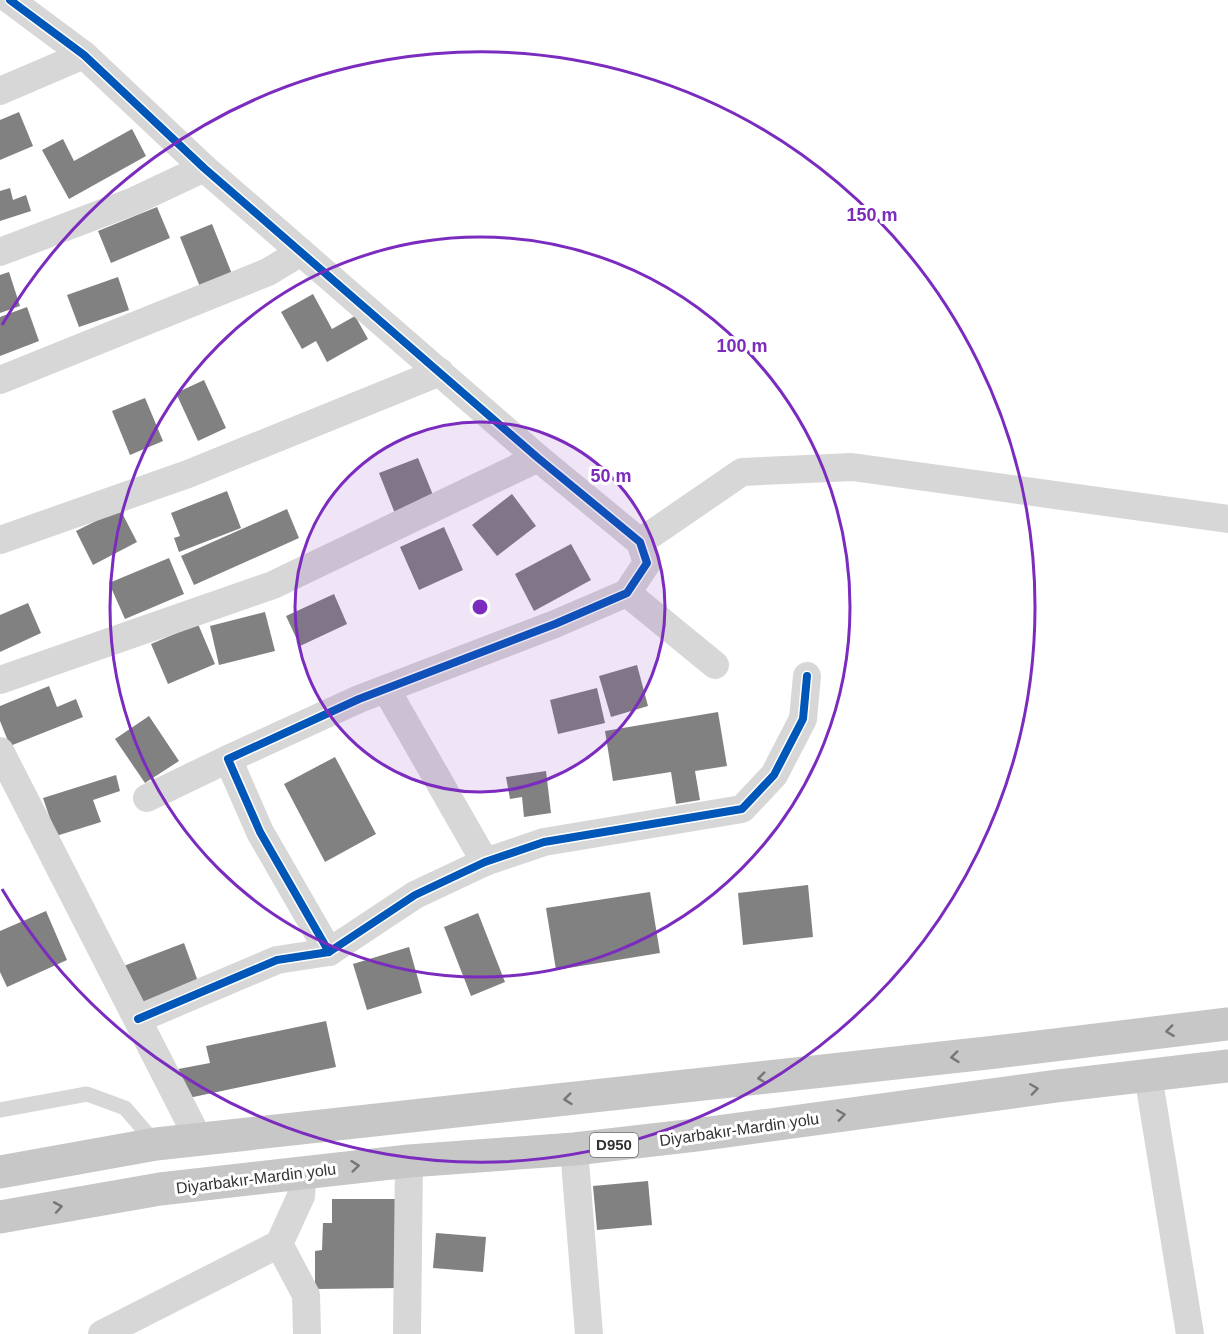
<svg xmlns="http://www.w3.org/2000/svg" width="1228" height="1334" font-family="Arial,sans-serif">
<style>
.building{fill:#818181}
.lines{fill:none;stroke-linecap:round;stroke-linejoin:round}
.service{stroke:#d7d7d7;stroke-width:15}
.minor{stroke:#d7d7d7;stroke-width:28}
.trunk{stroke:#c7c7c7;stroke-width:33}
.cycleway-casing{stroke:#fff;stroke-width:11}
.cycleway{stroke:#0057b8;stroke-width:8}
.oneway{stroke:#767676}
.ring{fill:none;stroke:#7b2cbf;stroke-width:3}
.labels{text-anchor:middle;stroke-width:6;stroke-linejoin:round;paint-order:stroke}
.shield{fill:#fff;stroke:#707070;stroke-width:1.5}
.shield-label{font-size:15px;font-weight:bold;fill:#333}
.street-label{font-size:16px;fill:#333;stroke:#fff}
.centre{fill:#7b2cbf;stroke:#fff;stroke-width:3}
.ring-label{font-size:18px;text-anchor:middle;font-weight:bold;fill:#7b2cbf;stroke:#fff;stroke-width:6;stroke-linejoin:round;paint-order:stroke}
</style>
<rect width="100%" height="100%" fill="#fff"/>
<g class="building">
<polygon points="19,112 33,146 0,160 0,120"/>
<polygon points="132,129 146,156 69,199 42,150 63,139 74,161"/>
<polygon points="10,188 13,200 26,195 31,211 0,221 0,191"/>
<polygon points="157,207 170,238 111,263 98,231"/>
<polygon points="212,224 232,274 200,287 180,237"/>
<polygon points="9,272 20,306 0,313 0,275"/>
<polygon points="118,277 129,310 79,327 67,295"/>
<polygon points="313,294 332,329 355,316 368,339 327,362 316,341 302,349 281,312"/>
<polygon points="27,307 39,341 0,356 0,317"/>
<polygon points="204,380 226,428 198,441 176,393"/>
<polygon points="145,398 163,441 130,455 112,411"/>
<polygon points="418,458 435,500 396,516 379,473"/>
<polygon points="227,491 241,528 179,552 174,538 180,536 171,513"/>
<polygon points="512,494 536,526 497,556 472,525"/>
<polygon points="120,509 137,542 93,565 76,531"/>
<polygon points="287,509 299,538 194,585 181,556"/>
<polygon points="444,527 463,570 419,590 400,547"/>
<polygon points="571,544 591,580 534,611 515,574"/>
<polygon points="169,558 184,594 125,619 109,583"/>
<polygon points="334,594 347,624 300,646 286,616"/>
<polygon points="28,603 41,633 0,652 0,615"/>
<polygon points="265,612 275,651 219,665 210,626"/>
<polygon points="198,624 215,664 168,684 151,644"/>
<polygon points="637,665 648,706 611,717 599,676"/>
<polygon points="49,686 57,707 76,699 83,717 10,746 0,721 0,706"/>
<polygon points="597,688 605,723 558,734 550,700"/>
<polygon points="718,712 727,766 695,771 700,800 676,804 671,772 613,781 605,731"/>
<polygon points="149,716 179,761 145,783 115,739"/>
<polygon points="335,757 376,834 325,862 284,784"/>
<polygon points="546,771 551,813 524,817 522,797 510,799 506,777"/>
<polygon points="116,775 120,791 93,800 101,822 56,836 43,798"/>
<polygon points="808,885 813,937 743,945 738,893"/>
<polygon points="650,892 660,953 556,970 546,908"/>
<polygon points="46,911 67,960 7,987 0,972 0,931"/>
<polygon points="478,913 505,982 471,996 444,927"/>
<polygon points="184,943 200,987 138,1011 121,967"/>
<polygon points="409,947 422,993 367,1010 353,964"/>
<polygon points="326,1021 336,1067 179,1100 173,1070 210,1063 206,1046"/>
<polygon points="648,1181 652,1225 597,1230 593,1186"/>
<polygon points="332,1199 401,1199 401,1288 315,1289 315,1251 322,1250 323,1223 332,1223"/>
<polygon points="436,1233 486,1237 483,1272 433,1268"/>
</g>
<g class="lines">
<polyline class="service" points="0,1110 87,1094 125,1108 156,1144"/>
<g class="minor">
<polyline points="10,0 84,55 204,168 538,458 640,542 647,563 627,593 555,624 359,699 228,759 260,832 329,952"/>
<polyline points="0,91 84,55"/>
<polyline points="0,252 134,201 204,168"/>
<polyline points="0,380 268,272 301,252"/>
<polyline points="0,540 188,474 440,372"/>
<polyline points="640,542 742,472 852,467 1228,519"/>
<polyline points="627,593 715,665"/>
<polyline points="0,680 273,585 538,458"/>
<polyline points="386,689 485,862"/>
<polyline points="0,751 199,1140"/>
<polyline points="147,798 228,759"/>
<polyline points="138,1019 277,960 329,952 415,895 485,862 544,842 742,809 774,775 803,719 807,676"/>
<polyline points="1148,1075 1190,1334"/>
<polyline points="574,1149 589,1334"/>
<polyline points="279,1244 306,1295 307,1334"/>
<polyline points="102,1334 279,1244 301,1196 303,1172"/>
<polyline points="407,1334 409,1161"/>
</g>
<g class="trunk">
<polyline points="0,1172 156,1144 987,1053 1228,1024"/>
<polyline points="0,1217 160,1189 409,1161 574,1149 696,1135 1057,1086 1228,1066"/>
</g>
<defs>
<g id="cycleway">
<polyline points="10,0 84,55 204,168 538,458 640,542 647,563 627,593 555,624 359,699 228,759 260,832 329,952"/>
<polyline points="138,1019 277,960 329,952 415,895 485,862 544,842 742,809 774,775 803,719 807,676"/>
</g>
</defs>
<use href="#cycleway" class="cycleway-casing"/>
<use href="#cycleway" class="cycleway"/>
</g>
<defs><path id="oneway-chevron" d="M-2-3.5L2.5 0L-2 3.5" fill="none" stroke-width="1.6" stroke-linecap="round" stroke-linejoin="round" transform="scale(1.5)"/></defs>
<g class="oneway">
<use href="#oneway-chevron" transform="translate(1170 1031) rotate(173)"/>
<use href="#oneway-chevron" transform="translate(955 1057) rotate(174)"/>
<use href="#oneway-chevron" transform="translate(762 1078) rotate(174)"/>
<use href="#oneway-chevron" transform="translate(1034 1089) rotate(-8)"/>
<use href="#oneway-chevron" transform="translate(568 1099) rotate(174)"/>
<use href="#oneway-chevron" transform="translate(841 1115) rotate(-8)"/>
<use href="#oneway-chevron" transform="translate(355 1166) rotate(-6)"/>
<use href="#oneway-chevron" transform="translate(58 1207) rotate(-10)"/>
</g>
<circle cx="480" cy="607" r="185" fill="#7b2cbf" fill-opacity=".12"/>
<g class="ring">
<circle cx="480" cy="607" r="185"/>
<circle cx="480" cy="607" r="370"/>
<path d="M2 325A555 555 0 1 1 2 889"/>
</g>
<g class="labels">
<rect class="shield" x="590" y="1133" width="48" height="24" rx="4.5"/>
<g class="shield-label">
<text x="614" y="1150">D950</text>
</g>
<g class="street-label">
<text transform="translate(739 1129) rotate(-8)" y="6">Diyarbakır-Mardin yolu</text>
<text transform="translate(256 1178) rotate(-7)" y="6">Diyarbakır-Mardin yolu</text>
</g>
</g>
<circle cx="480" cy="607" r="9" class="centre"/>
<g class="ring-label">
<text x="872" y="221">150 m</text>
<text x="742" y="352">100 m</text>
<text x="611" y="482">50 m</text>
</g>
</svg>
